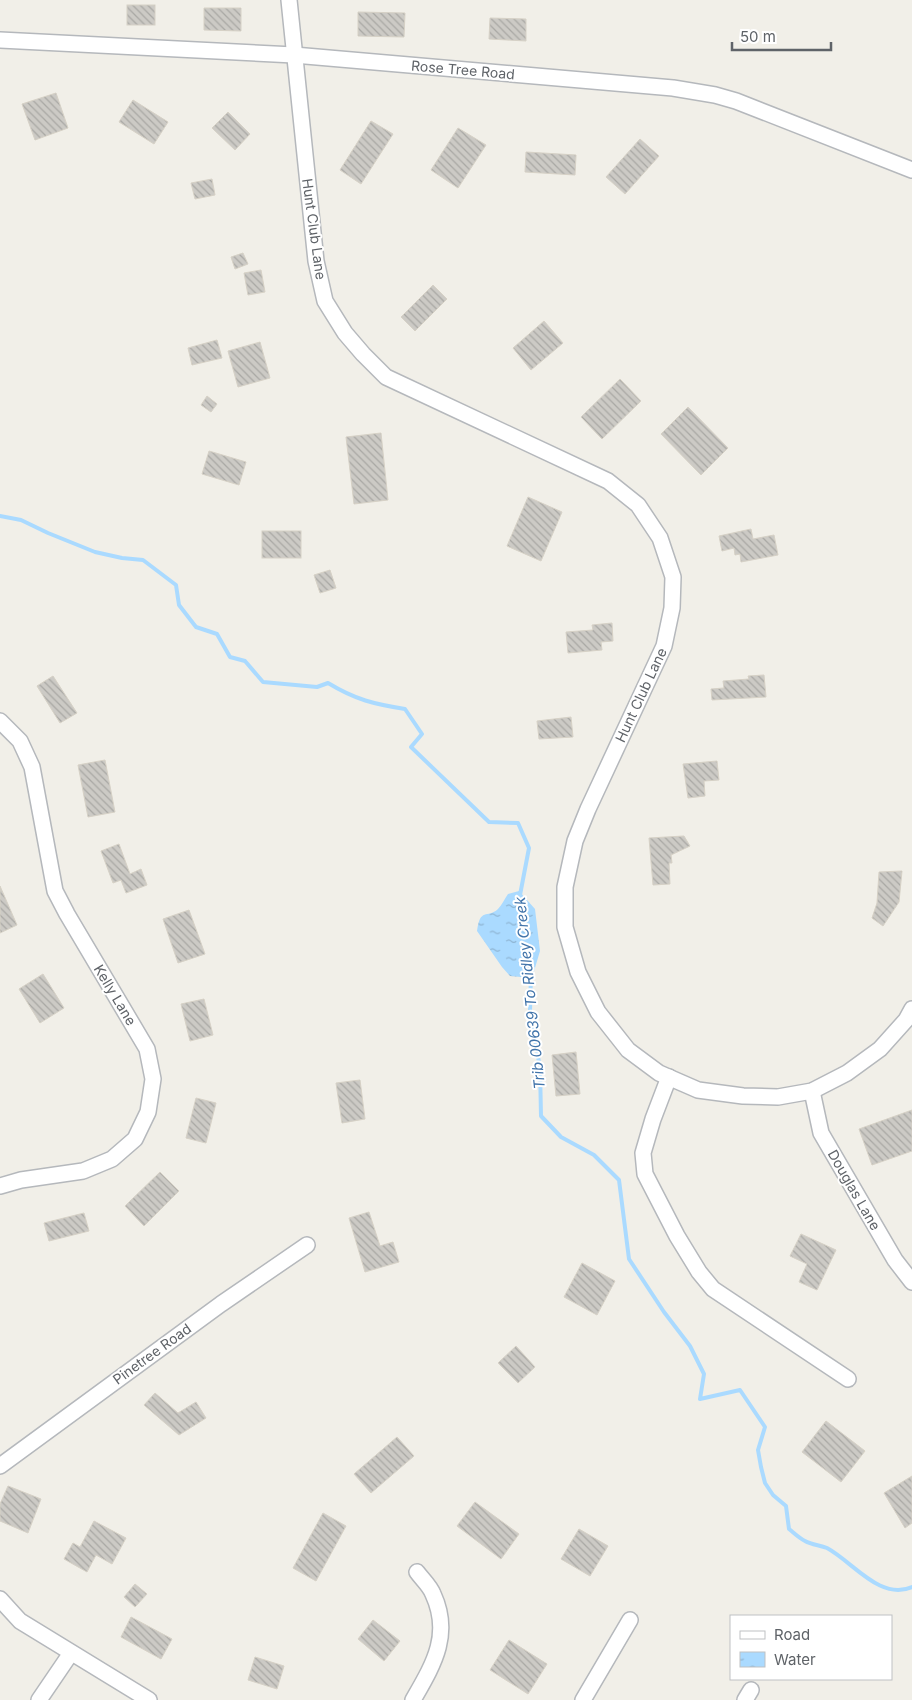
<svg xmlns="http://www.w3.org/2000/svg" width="912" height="1700" font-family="Inter,sans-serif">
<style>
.water{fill:url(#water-ripples)}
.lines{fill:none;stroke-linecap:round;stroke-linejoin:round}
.stream{stroke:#aadaff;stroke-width:4}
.building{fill:url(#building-back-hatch);stroke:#d6d1c6}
.minor-casing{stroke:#b5b8bc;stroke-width:18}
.minor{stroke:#fff;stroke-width:15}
.labels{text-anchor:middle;stroke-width:4;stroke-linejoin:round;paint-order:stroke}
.street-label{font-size:14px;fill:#5f6368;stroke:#fff}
.water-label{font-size:15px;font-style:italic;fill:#4174aa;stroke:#fff}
</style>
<defs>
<pattern id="water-ripples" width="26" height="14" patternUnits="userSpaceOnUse" patternTransform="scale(1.25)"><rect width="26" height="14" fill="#aadaff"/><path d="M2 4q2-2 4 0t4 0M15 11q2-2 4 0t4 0" fill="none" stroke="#8eb4d2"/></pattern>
<pattern id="building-back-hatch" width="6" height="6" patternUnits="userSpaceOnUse" patternTransform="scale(1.25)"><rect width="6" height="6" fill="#cccac5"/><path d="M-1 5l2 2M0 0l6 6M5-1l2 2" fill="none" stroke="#a9a8a4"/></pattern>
</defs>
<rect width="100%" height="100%" fill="#f1efe8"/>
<path class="water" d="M 519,891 L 535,909 L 540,951 L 532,978 L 510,976 L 502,967 L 477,931 C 480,907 487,919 498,909 C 502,905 505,898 508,894 Z"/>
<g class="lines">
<g class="stream">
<path d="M 0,516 L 21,520 L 48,533 L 95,552 L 122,558 L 143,560 L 176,585 L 179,605 L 196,627 L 217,634 L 230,657 L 245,661 L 263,682 L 317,687 L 328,683 C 356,700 374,704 405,709 L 422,734 L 411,747 L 489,822 L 518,823 L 529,848 L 520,895"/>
<path d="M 531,973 L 530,1011 L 540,1068 L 541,1116 L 561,1137 L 594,1155 L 619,1180 L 629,1259 L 664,1312 L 690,1346 L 704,1374 L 700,1399 L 740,1390 L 765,1427 L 758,1450 L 761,1467 L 765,1483 L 773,1495 L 786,1506 L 789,1529 C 794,1533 799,1538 805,1541 C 812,1545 820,1545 827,1548 C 853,1562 880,1601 912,1587"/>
</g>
</g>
<g class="building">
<rect x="127" y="5" width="28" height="20"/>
<polygon points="204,8 241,8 241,31 204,30"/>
<polygon points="358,12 405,13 404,37 358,36"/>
<polygon points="490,18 526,19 526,41 489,39"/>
<polygon points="56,93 68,128 35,140 22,104"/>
<polygon points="133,100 168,122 154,144 119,122"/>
<polygon points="228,112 250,134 235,150 212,128"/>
<polygon points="371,121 393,134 361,184 340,170"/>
<polygon points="458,128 486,145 458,188 431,170"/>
<polygon points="640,139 659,156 625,194 606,177"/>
<polygon points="526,152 576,155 575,175 525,172"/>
<polygon points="212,179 215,195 195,199 191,183"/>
<polygon points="243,253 248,264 235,269 231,257"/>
<polygon points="261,270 265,292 248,295 244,273"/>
<polygon points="433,285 447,299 415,331 401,317"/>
<polygon points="544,321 563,343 531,370 513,348"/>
<polygon points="217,340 222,358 192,365 188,348"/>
<polygon points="260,342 270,378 238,387 228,351"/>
<polygon points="620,379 641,401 602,439 581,417"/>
<polygon points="207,396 217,404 211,412 201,405"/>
<polygon points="688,407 728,448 701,475 661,434"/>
<polygon points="381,433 388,500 354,504 346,437"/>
<polygon points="209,451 246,462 239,485 202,474"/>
<polygon points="528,497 562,512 541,561 507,546"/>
<polygon points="751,529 753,539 774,535 778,555 741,562 740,554 735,555 734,548 722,551 719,536"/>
<rect x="262" y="531" width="39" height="27"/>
<polygon points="330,570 336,588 320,593 314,575"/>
<polygon points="612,623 613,641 601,642 602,650 568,653 566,632 593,630 592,625"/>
<polygon points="764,675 766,697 712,700 711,689 724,688 723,681 749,679 748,676"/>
<polygon points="53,676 77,713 60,723 37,686"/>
<polygon points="571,717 573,737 539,739 537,721"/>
<polygon points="105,760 115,812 88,817 78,765"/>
<polygon points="717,761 719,780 704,781 705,796 688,798 683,764"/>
<polygon points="684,836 690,846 671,855 672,863 669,863 670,884 653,885 649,838"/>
<polygon points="119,844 130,874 141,869 147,885 126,893 121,880 113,883 101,851"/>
<polygon points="902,871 899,902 883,926 872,918 877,903 879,872"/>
<polygon points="0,886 17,925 0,933"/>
<polygon points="189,910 205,954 178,963 163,919"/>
<polygon points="43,974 64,1008 40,1023 19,989"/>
<polygon points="204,999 213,1035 190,1041 181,1004"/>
<polygon points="576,1052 580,1094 556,1096 552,1055"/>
<polygon points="360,1080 365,1119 342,1123 336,1083"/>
<polygon points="196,1098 216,1103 206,1143 186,1138"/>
<polygon points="912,1110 912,1151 872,1165 859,1129"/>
<polygon points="160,1172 179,1191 144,1226 125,1206"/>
<polygon points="369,1212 380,1246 393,1242 399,1262 365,1272 349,1218"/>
<polygon points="84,1213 89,1231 49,1241 44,1223"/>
<polygon points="801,1234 836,1250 817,1290 799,1282 807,1264 790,1256"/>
<polygon points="582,1263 615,1281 597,1315 564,1297"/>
<polygon points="516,1346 535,1367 518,1383 498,1363"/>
<polygon points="155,1393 178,1413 196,1402 206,1418 179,1435 144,1405"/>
<polygon points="826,1421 865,1451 841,1482 802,1452"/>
<polygon points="397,1437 414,1456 371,1493 354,1474"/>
<polygon points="912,1476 912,1523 905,1528 884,1493"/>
<polygon points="8,1486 41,1499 28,1533 0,1521 0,1504"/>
<polygon points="475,1502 519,1534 501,1559 457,1526"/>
<polygon points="323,1513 346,1526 316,1581 293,1568"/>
<polygon points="94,1521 126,1538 112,1564 96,1555 87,1572 64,1559 73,1543 80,1547"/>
<polygon points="579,1529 608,1546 590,1576 561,1559"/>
<polygon points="135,1584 147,1594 135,1607 124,1597"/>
<polygon points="131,1617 172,1639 161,1659 121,1637"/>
<polygon points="373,1620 400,1641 384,1661 358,1639"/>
<polygon points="509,1640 547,1664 528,1694 490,1670"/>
<polygon points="255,1657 284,1666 277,1689 248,1680"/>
</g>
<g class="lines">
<defs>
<g id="minor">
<polyline points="289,0 316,261 325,301 345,333 363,354 386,377 608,481 638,505 660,538 673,577 672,608 664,646 588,809 575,841 565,887 565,927 578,972 598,1012 628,1050 659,1073 698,1090 743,1096 778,1097 812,1091 847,1073 880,1049 906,1020 912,1009"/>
<polyline points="0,40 294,55 673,88 715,95 736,101 912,170"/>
<polyline points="0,721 20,741 32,767 55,891 67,914 147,1049 153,1079 148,1112 135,1139 112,1159 83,1171 21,1180 0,1186"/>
<polyline points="669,1077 653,1119 643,1153 645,1174 677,1236 699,1272 713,1289 848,1379"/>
<polyline points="812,1091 821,1133 895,1260 912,1282"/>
<polyline points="0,1466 221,1304 307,1245"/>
<polyline points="0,1599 20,1621 149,1700"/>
<polyline points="39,1700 71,1653"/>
<path d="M 413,1700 C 433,1665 452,1635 433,1594 C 430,1586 422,1579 417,1572"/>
<polyline points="583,1700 630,1620"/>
<polyline points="745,1700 751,1690"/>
</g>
</defs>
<use href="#minor" class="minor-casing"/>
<use href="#minor" class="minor"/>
</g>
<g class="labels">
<g class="street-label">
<text transform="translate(463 70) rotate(5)" y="5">Rose Tree Road</text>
<text transform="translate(314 229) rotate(82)" y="5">Hunt Club Lane</text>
<text transform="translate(641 695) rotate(-65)" y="5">Hunt Club Lane</text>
<text transform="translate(115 995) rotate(59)" y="5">Kelly Lane</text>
<text transform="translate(854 1190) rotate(60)" y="5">Douglas Lane</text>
<text transform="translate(152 1354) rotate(-36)" y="5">Pinetree Road</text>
</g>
<g class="water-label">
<text transform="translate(530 993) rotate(-96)" y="5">Trib 00639 To Ridley Creek</text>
</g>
</g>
<rect x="730" y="1615" width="162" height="65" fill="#ffffff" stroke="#bfc1c3"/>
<rect x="740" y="1631" width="25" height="8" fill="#ffffff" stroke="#bfc1c3"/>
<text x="774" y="1640" font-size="15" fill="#5f6368">Road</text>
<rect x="740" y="1652" width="25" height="15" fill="url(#water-ripples)" stroke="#bfc1c3"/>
<text x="774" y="1665" font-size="15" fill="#5f6368">Water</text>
<path d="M732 42v8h99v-8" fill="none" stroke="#5f6368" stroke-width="2.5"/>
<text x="740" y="42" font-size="15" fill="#5f6368" stroke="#ffffff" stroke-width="4" paint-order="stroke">50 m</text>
</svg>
